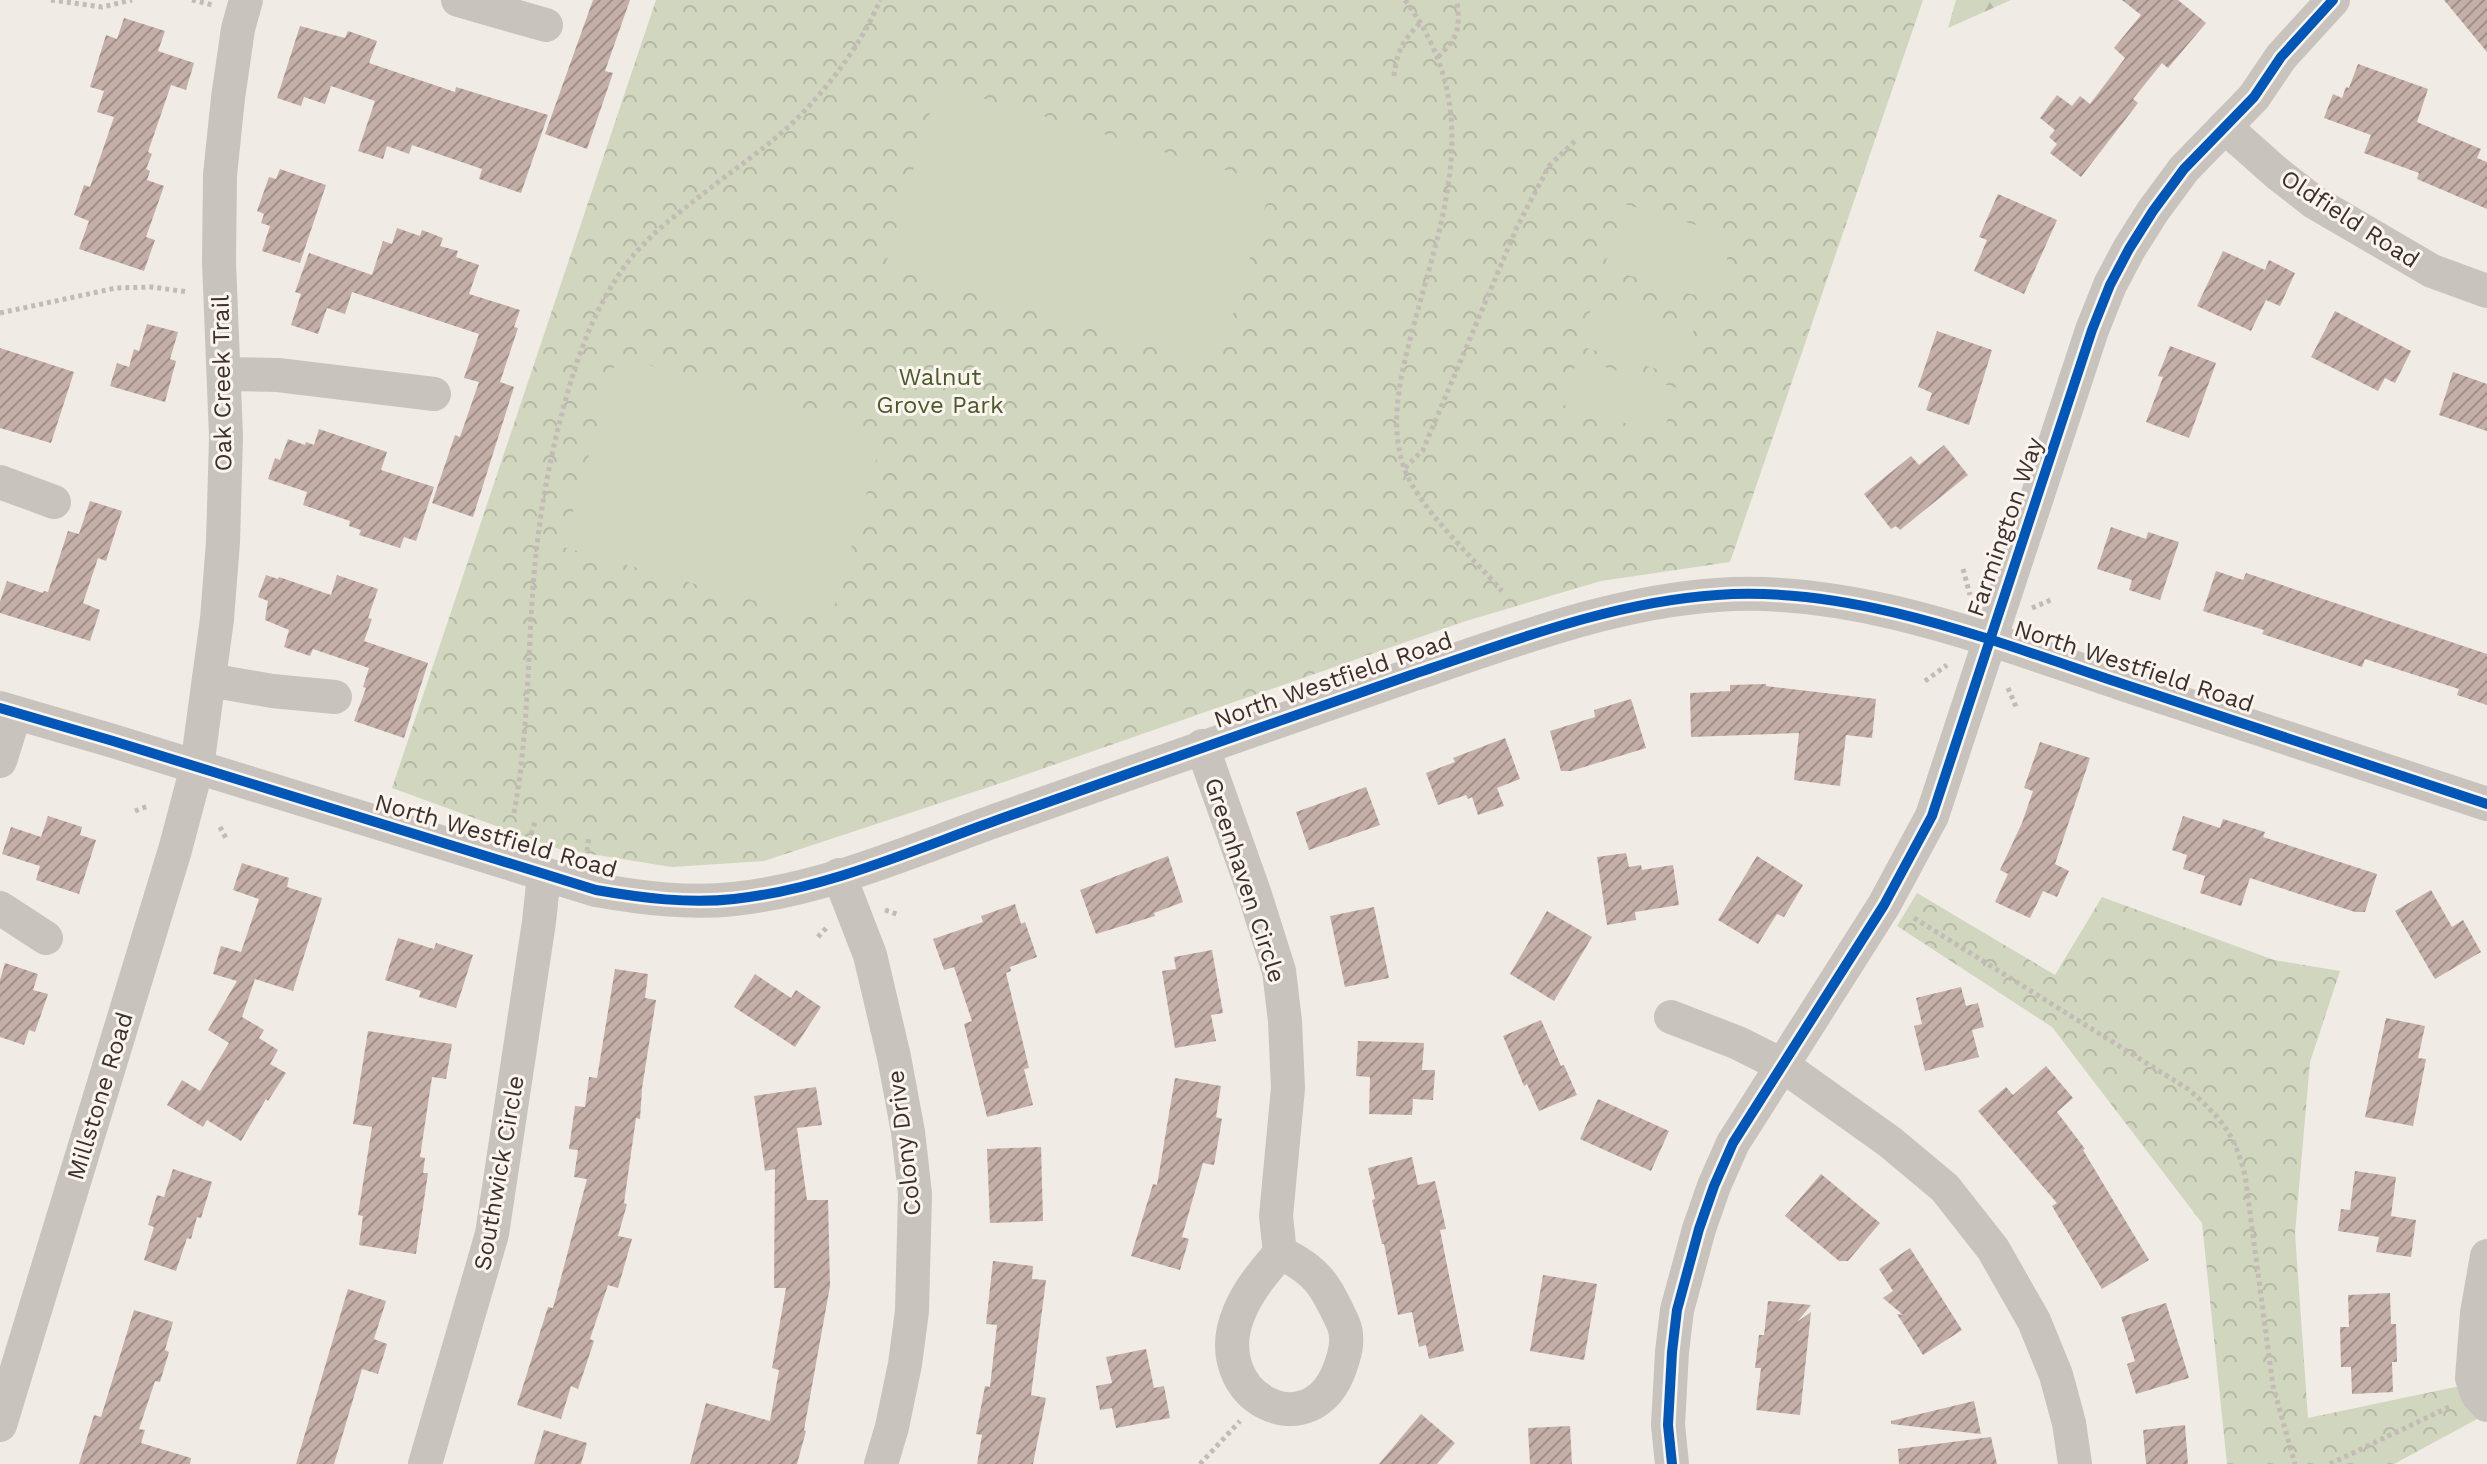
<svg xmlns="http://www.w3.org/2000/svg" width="2487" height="1464" font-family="'Work Sans',sans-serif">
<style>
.forest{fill:url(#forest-firs)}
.park{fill:url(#park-crowns)}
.pitch{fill:#d1d6bf}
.building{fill:url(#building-hatch)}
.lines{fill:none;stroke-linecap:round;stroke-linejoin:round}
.path{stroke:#c2bbb6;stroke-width:5;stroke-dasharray:4 4;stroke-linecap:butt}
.street{stroke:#c9c3be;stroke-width:34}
.cycleway-casing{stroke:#fbf5ee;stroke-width:15}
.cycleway{stroke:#0057b8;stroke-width:10}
.labels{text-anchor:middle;stroke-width:6;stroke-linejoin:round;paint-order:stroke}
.street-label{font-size:24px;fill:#3b302b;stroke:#fbf5ee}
.park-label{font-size:24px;fill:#4a5a2e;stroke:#fbf5ee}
</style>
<defs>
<pattern id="forest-firs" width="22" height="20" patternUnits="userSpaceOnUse" patternTransform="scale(2)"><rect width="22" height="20" fill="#d1d6bf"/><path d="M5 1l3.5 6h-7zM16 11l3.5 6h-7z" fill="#b4b8a4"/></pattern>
<pattern id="park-crowns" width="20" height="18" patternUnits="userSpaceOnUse" patternTransform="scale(2)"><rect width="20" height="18" fill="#d1d6bf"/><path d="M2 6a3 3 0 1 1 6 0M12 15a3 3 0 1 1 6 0" fill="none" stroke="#b4b8a4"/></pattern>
<pattern id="building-hatch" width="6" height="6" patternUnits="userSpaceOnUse" patternTransform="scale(2)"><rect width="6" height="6" fill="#c3afa7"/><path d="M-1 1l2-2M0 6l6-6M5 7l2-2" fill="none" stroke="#a08f88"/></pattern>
</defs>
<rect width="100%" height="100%" fill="#f0ebe5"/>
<polygon class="forest" points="1956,0 2011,0 1948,28"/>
<g class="park">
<polygon points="656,0 1923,0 1730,562 1601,581 1466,621 1016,778 764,861 672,867 559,849 392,788"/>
<polygon points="1917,893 2055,975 2102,897 2274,960 2340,971 2310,1062 2295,1233 2308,1418 2460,1386 2477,1419 2394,1464 2227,1464 2202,1223 2052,1027 1897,926"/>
</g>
<g class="pitch">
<polygon points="938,85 1272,184 1218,365 885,266"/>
<polygon points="1624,204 1734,236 1714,301 1604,268"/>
<polygon points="1593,300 1694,329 1680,376 1580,346"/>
<polygon points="617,356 884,432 830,622 563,547"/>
<polygon points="1577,359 1677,388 1663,434 1563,405"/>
</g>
<g class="building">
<polygon points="593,0 630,0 605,71 613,73 587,149 545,134"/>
<polygon points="2122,0 2178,0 2206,23 2168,68 2162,63 2133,99 2138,103 2081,177 2050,153 2057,144 2049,137 2055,130 2040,118 2057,95 2072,106 2080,96 2090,104 2125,58 2114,48 2141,15"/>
<polygon points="2444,0 2487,0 2487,52"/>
<polygon points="124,18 165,31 158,51 194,63 186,90 171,85 148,152 152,154 146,169 150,171 147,180 164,186 146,237 155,240 144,271 79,249 89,221 74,215 84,185 90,187 114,117 97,112 104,91 90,87 106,35 117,39"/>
<polygon points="300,26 345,38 348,31 377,41 369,63 455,92 456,87 548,115 521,193 479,179 482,169 412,145 409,154 387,146 383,159 358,151 375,101 331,86 325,104 304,97 301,106 277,98"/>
<polygon points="2358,64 2428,89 2417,122 2481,149 2477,158 2487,162 2487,209 2417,179 2419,173 2364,153 2371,135 2324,118 2333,94 2342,98 2346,87 2349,88"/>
<polygon points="280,169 326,185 300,263 262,251 270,226 261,223 264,214 257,211 269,177 276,179"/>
<polygon points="1998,194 2057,220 2024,294 1974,271 1987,240 1979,237"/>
<polygon points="397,228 420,236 422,230 443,238 440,246 458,251 456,257 479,265 469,294 520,310 514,327 518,328 500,382 514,387 473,517 432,503 455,435 460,437 479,382 464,378 479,334 352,292 345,314 327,308 318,334 291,325 301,294 295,292 309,253 372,275 383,241 392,244"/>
<polygon points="2223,251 2265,270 2269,260 2295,273 2280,306 2266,300 2251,331 2197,306"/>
<polygon points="2335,311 2411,351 2395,383 2385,378 2378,391 2311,357"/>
<polygon points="147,324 178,332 170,359 176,361 165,402 110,386 117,363 129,367 134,349 139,351"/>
<polygon points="1937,331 1992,350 1969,425 1926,410 1932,393 1918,387"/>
<polygon points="2170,346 2216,363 2189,438 2146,422 2163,377 2158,376"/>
<polygon points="0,348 74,372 51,443 0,428"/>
<polygon points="2453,372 2487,384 2487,431 2439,415"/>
<polygon points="319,429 387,452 381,470 434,487 416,541 404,537 400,548 359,535 361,530 349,526 350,521 303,505 307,492 268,479 275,458 280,460 288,439 305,445 306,442 314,445"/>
<polygon points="1944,445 1968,475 1900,530 1896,526 1891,529 1864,494 1911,456 1919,465"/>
<polygon points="90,501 122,511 106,561 98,558 83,603 100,610 90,641 0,613 0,602 7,581 43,593 44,591 48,592 68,531 79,534"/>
<polygon points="2111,527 2146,539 2148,532 2179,542 2160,600 2129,590 2132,580 2097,569"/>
<polygon points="2216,571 2243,580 2246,573 2487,654 2487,705 2457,695 2459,689 2365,659 2362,667 2262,634 2264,630 2203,611"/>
<polygon points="266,575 278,579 279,577 331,595 337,575 378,589 368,618 372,619 364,641 428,663 404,738 354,721 366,688 363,687 369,668 313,649 310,656 284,647 289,630 265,620 268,601 258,597"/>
<polygon points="1766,684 1766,686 1876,699 1872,738 1846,735 1840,786 1794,780 1799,733 1691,737 1690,693 1730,691 1730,685"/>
<polygon points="1631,699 1646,748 1571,771 1561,771 1550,731 1595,717 1594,710"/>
<polygon points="1505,738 1520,779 1497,788 1504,806 1478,815 1472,797 1468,799 1466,795 1438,805 1426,773 1455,762 1453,758"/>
<polygon points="2040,742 2090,758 2055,864 2069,871 2057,897 2043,891 2030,918 1995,902 2008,874 2000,870 2022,823 2033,791 2024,788"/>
<polygon points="1366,787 1380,825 1309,850 1296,812"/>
<polygon points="48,816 82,827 80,835 96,840 79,894 36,880 40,866 2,854 11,827 41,837"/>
<polygon points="2183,816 2220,828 2223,819 2265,832 2263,837 2377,874 2365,912 2355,912 2250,878 2241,906 2200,893 2205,876 2183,869 2187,855 2172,850"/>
<polygon points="1626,853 1629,867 1641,865 1642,870 1673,865 1679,905 1635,912 1636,920 1607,925 1597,857"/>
<polygon points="1168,856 1183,902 1154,913 1155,916 1096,934 1080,890"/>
<polygon points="1757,856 1803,885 1784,917 1777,914 1758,944 1718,920"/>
<polygon points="242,863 289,878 287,887 322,898 293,991 255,979 242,1017 264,1030 259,1038 278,1050 270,1064 286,1073 268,1101 266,1099 241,1141 207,1120 203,1127 167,1105 182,1080 200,1091 229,1043 208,1030 237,981 213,974 221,946 241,952 259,899 233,890"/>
<polygon points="2431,890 2452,927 2463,920 2481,952 2435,979 2395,911"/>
<polygon points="1015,904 1021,924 1025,922 1037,957 1010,967 1011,971 1006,973 1029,1068 1024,1069 1033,1105 987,1117 964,1024 972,1021 954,967 944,970 933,939 983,922 981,916"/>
<polygon points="1374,907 1389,978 1345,987 1330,916"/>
<polygon points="1547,911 1592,937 1554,1001 1510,974"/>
<polygon points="398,938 434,949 436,943 473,955 456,1008 419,997 421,991 385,980"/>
<polygon points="1212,950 1223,1013 1211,1015 1216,1041 1175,1048 1162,971 1176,969 1174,957"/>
<polygon points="5,963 38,974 33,990 48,994 35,1032 29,1030 24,1045 0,1037 0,980"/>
<polygon points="615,969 648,974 645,998 656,1000 642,1088 640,1119 636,1118 624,1203 627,1204 618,1236 632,1239 618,1288 608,1285 590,1339 594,1341 578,1389 571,1386 561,1419 517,1405 548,1307 553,1308 587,1179 574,1177 578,1150 569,1149 575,1106 585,1107 589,1077 597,1078"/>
<polygon points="755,974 791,998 796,990 821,1007 795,1047 734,1007"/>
<polygon points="1961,987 1966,1006 1978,1003 1984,1027 1972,1030 1979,1057 1925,1071 1914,1026 1922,1024 1916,998"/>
<polygon points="2386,1018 2425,1026 2418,1058 2426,1059 2413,1126 2365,1117"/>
<polygon points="1541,1020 1561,1066 1564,1065 1577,1095 1539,1111 1527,1084 1524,1086 1503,1036"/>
<polygon points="368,1031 452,1044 446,1079 432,1077 420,1157 425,1158 423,1173 428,1173 416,1254 359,1245 363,1216 358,1215 372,1127 353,1124"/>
<polygon points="1358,1041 1424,1043 1422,1070 1435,1070 1433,1100 1413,1099 1412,1115 1369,1114 1370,1077 1356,1076"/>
<polygon points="2046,1066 2073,1098 2057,1112 2085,1149 2083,1150 2149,1260 2102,1289 2052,1206 2057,1203 1978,1111 2006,1087 2013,1095"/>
<polygon points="1175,1078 1221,1086 1216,1117 1222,1119 1214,1165 1203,1163 1182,1237 1189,1239 1180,1270 1131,1256 1153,1184 1157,1185"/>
<polygon points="816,1087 822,1125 797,1128 807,1200 828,1200 830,1286 804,1430 806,1431 797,1464 690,1464 706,1403 770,1421 779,1370 772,1368 786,1288 774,1288 775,1169 765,1171 754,1096"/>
<polygon points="1598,1099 1669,1131 1651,1171 1580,1139"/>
<polygon points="1041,1147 1043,1221 990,1223 987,1149"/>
<polygon points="1412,1157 1418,1185 1435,1181 1446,1229 1440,1230 1464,1351 1429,1359 1426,1345 1419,1347 1412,1312 1398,1315 1384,1244 1382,1244 1372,1200 1375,1199 1368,1168"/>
<polygon points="173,1169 212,1182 201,1218 197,1217 191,1239 187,1238 176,1271 144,1260 154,1227 148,1225 157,1195 164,1197"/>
<polygon points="2355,1171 2396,1177 2391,1216 2416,1220 2411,1257 2376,1252 2379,1237 2338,1231 2341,1209 2350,1210"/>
<polygon points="1821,1174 1880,1223 1848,1261 1839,1261 1785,1216"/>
<polygon points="1910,1248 1962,1330 1923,1355 1897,1314 1903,1315 1883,1298 1893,1291 1879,1269"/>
<polygon points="993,1261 1033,1266 1032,1279 1046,1280 1031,1395 1046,1398 1033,1464 977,1464 982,1435 976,1434 985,1386 990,1387 997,1325 986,1324"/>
<polygon points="1543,1275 1597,1284 1584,1360 1530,1351"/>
<polygon points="348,1289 386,1301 374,1339 387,1344 378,1374 362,1369 334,1464 296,1464"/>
<polygon points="2390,1293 2391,1324 2396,1324 2397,1362 2392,1362 2393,1392 2352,1394 2351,1367 2341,1367 2340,1327 2349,1327 2348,1295"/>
<polygon points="1768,1301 1811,1305 1797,1322 1811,1312 1800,1415 1756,1410 1761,1368 1755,1368 1759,1335 1764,1335"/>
<polygon points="2166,1303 2189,1378 2136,1394 2127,1364 2135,1361 2121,1317"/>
<polygon points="134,1310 173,1322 165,1350 169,1352 160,1382 155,1381 139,1429 145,1430 141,1443 191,1458 190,1464 79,1464 94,1415 101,1417"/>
<polygon points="1146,1349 1154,1388 1164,1386 1170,1418 1116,1428 1112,1408 1100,1410 1096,1386 1112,1383 1106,1357"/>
<polygon points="1974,1401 1981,1434 1891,1424 1891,1421"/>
<polygon points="1421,1414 1455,1443 1437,1464 1379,1464"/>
<polygon points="2185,1425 2188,1464 2146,1464 2143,1430"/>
<polygon points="1570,1426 1572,1464 1530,1464 1528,1428"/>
<polygon points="544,1430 587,1443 581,1464 534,1464"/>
<polygon points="1991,1437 1997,1464 1899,1464 1898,1449"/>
</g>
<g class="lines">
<g class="path">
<polyline points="51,0 102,7 132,0"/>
<polyline points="192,0 213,5"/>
<path d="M 1405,0 C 1488,112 1442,215 1411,336 C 1400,378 1389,425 1404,468 C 1418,507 1473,558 1502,591"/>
<path d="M 1438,57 C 1459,36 1460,29 1457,0"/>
<path d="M 1394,76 C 1397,51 1403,40 1421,22"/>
<polyline points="0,313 116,288 151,287 189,292"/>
<polyline points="1405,468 1423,450 1517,227 1549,166 1576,140"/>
<polyline points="1963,569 1970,595"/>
<polyline points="2032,608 2053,599"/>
<polyline points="1925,681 1947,665"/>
<polyline points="2008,688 2017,709"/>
<polyline points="135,811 148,806"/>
<path d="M 514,813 C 530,727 527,640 536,554 C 542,498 553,442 569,388 C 581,347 596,308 620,273 C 644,237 679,213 713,186 C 735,169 758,153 779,135 C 818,102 861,47 880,0"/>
<polyline points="220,827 227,840"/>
<polyline points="531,834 536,819"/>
<polyline points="587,851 589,836"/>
<polyline points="885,910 900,915"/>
<path d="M 1914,918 L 2188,1089 C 2220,1117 2234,1132 2245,1175 L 2273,1386 L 2295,1464"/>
<polyline points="818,937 828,926"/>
<polyline points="1200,1464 1240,1421"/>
<polyline points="2330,1464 2451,1406"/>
</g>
<g class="street">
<polyline points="458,0 546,25"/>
<polyline points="2225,127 2278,174 2314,202 2432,271 2487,291"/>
<polyline points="224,374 278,375 434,394"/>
<polyline points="0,482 54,502"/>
<polyline points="209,680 272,691 335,697"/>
<path d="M 0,708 L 113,741 L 596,890 C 642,898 689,904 734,899 C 826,889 913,850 1000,819 C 1137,771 1273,722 1411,675 C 1510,642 1612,602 1717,595 C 1853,585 1993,641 2120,683 C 2242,723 2365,764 2487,804"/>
<polyline points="1202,746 1254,892 1279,971 1285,1021 1288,1088 1276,1216 1280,1253"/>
<polyline points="0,761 15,713"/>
<polyline points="839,875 870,955 894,1057 908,1132 915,1194 912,1311 905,1364 892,1427 881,1464"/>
<polyline points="0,908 46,938"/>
<polyline points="1671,1017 1738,1043 1782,1065 1890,1142 1945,1188 1993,1249 2034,1321 2056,1375 2069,1423 2075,1464"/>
<path d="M 1280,1253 C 1318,1270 1326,1287 1343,1323 C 1349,1337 1346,1351 1341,1365 C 1313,1452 1204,1397 1239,1313 C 1248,1290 1264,1272 1280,1253 Z"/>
<polyline points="2487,1256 2477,1313 2472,1378 2477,1394 2487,1405"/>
<polyline points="0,1425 175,850 197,767 217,619 223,542 226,437 219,262 220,175 228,98 238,29 246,0"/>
<polyline points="425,1464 492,1234 539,922 544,875"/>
<polyline points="1672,1464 1668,1425 1672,1352 1677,1310 1699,1229 1714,1186 1733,1143 1884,905 1932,816 2092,330 2110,285 2129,249 2153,211 2184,169 2254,97 2281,57 2333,0"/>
</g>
<defs>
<g id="cycleway">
<path d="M 0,708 L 113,741 L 596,890 C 642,898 689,904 734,899 C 826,889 913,850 1000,819 C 1137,771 1273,722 1411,675 C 1510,642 1612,602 1717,595 C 1853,585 1993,641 2120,683 C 2242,723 2365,764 2487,804"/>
<polyline points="1672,1464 1668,1425 1672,1352 1677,1310 1699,1229 1714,1186 1733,1143 1884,905 1932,816 2092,330 2110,285 2129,249 2153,211 2184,169 2254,97 2281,57 2333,0"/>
</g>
</defs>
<use href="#cycleway" class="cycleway-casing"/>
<use href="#cycleway" class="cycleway"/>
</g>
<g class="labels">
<g class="street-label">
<text transform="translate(2350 219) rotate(33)" y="8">Oldfield Road</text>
<text transform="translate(222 383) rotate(-91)" y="8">Oak Creek Trail</text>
<text transform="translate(2005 527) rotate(-71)" y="8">Farmington Way</text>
<text transform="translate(2134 666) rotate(18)" y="8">North Westfield Road</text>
<text transform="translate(1333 680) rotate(-19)" y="8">North Westfield Road</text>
<text transform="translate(496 836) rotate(16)" y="8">North Westfield Road</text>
<text transform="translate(1245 880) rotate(72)" y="8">Greenhaven Circle</text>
<text transform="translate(100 1096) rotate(-73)" y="8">Millstone Road</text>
<text transform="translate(904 1143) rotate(-97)" y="8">Colony Drive</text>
<text transform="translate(499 1173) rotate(-80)" y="8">Southwick Circle</text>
</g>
<g class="park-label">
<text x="940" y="385">Walnut<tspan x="940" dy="28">Grove Park</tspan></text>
</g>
</g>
</svg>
